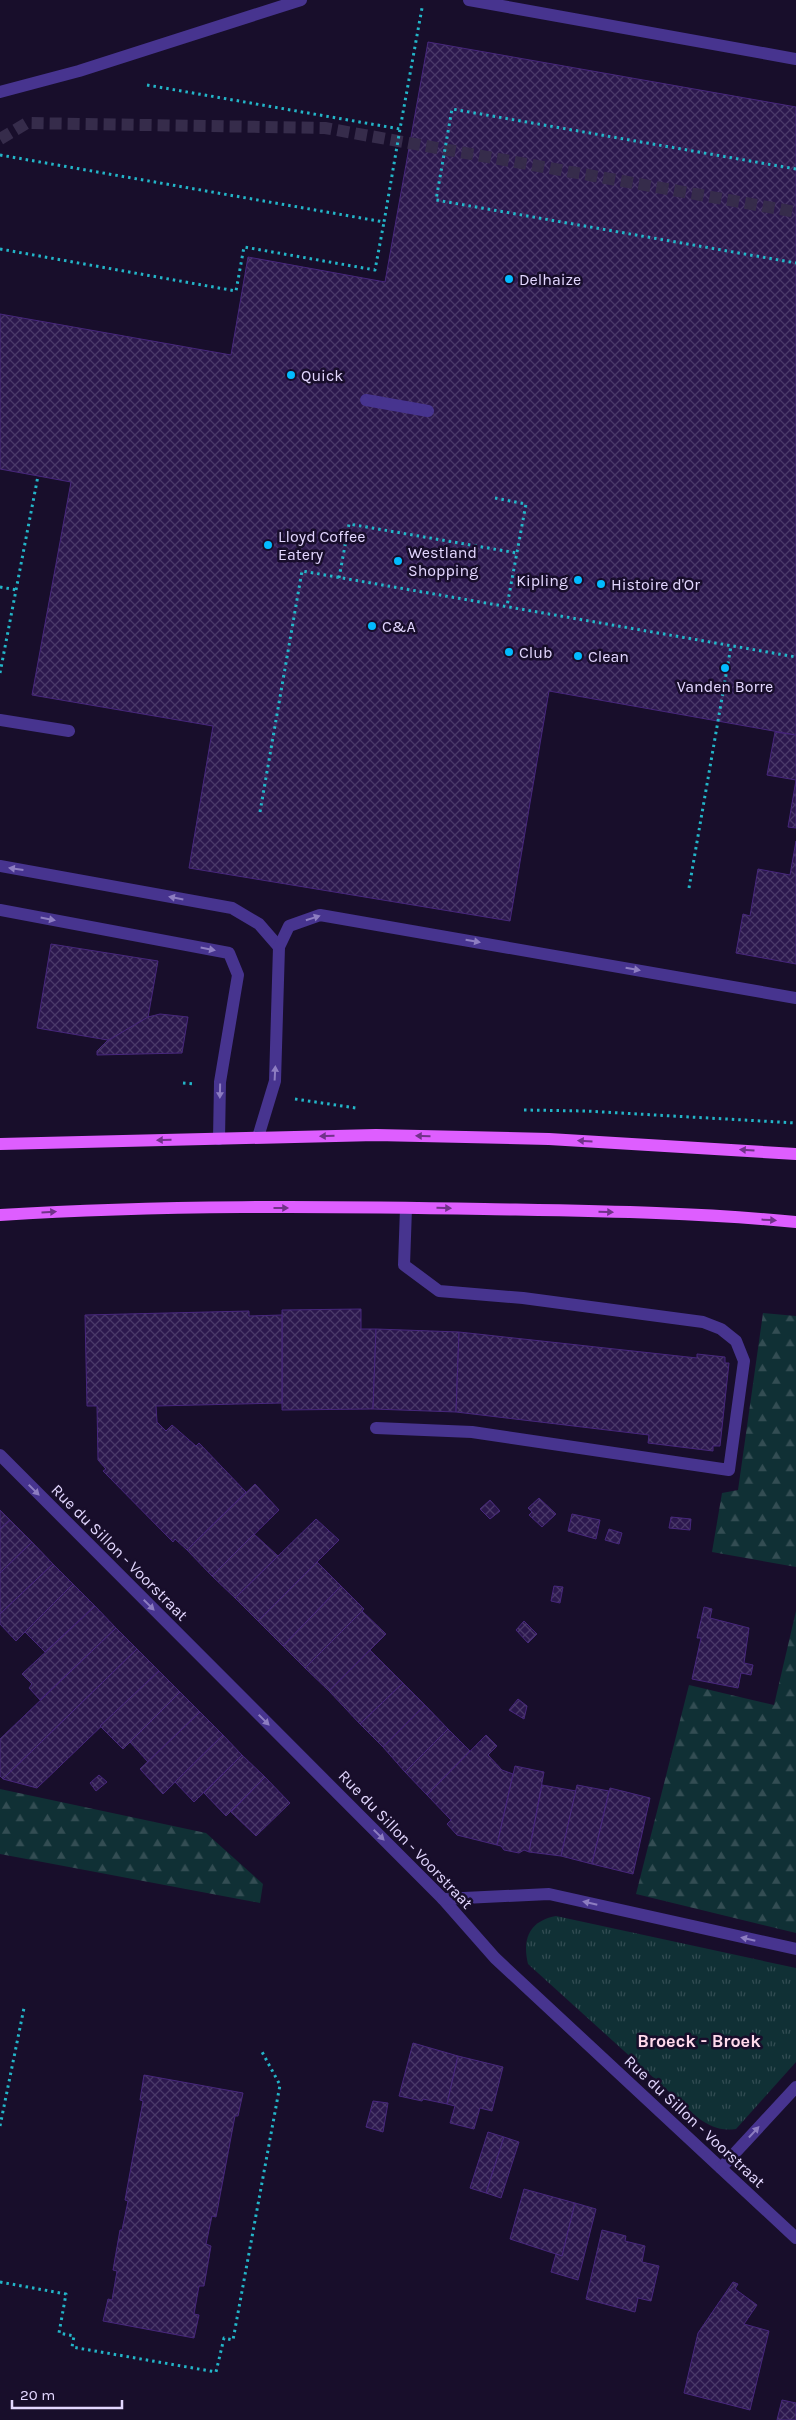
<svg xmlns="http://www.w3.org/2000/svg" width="796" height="2420" font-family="Karla,sans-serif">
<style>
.grass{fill:url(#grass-tufts)}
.forest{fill:url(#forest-firs)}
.building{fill:url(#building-cross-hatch);stroke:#47277c}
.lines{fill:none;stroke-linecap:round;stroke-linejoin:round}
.minor-tunnel{stroke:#362c4b;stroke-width:12;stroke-dasharray:12 6;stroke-linecap:butt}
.path{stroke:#23b5c8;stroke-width:3;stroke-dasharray:2.5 4;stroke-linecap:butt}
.minor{stroke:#47348f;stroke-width:12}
.major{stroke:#de5eff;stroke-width:12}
.oneway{fill:#8d7dc1}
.oneway2{fill:#71328a}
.poi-dot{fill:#03bbff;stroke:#180e2b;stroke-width:2}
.labels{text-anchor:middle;stroke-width:5;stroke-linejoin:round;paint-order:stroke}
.poi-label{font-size:16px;fill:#e3d7ff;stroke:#180e2b;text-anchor:start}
.street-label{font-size:16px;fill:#e3d7ff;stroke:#180e2b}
.neighbourhood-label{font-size:18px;font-weight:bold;fill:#ffd9eb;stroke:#180e2b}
</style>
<defs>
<pattern id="grass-tufts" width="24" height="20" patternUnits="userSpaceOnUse" patternTransform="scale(1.25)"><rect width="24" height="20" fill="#103035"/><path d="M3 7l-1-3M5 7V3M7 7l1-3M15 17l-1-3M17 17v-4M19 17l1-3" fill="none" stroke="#334d53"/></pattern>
<pattern id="forest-firs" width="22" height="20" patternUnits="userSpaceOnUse" patternTransform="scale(1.25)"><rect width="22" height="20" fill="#103035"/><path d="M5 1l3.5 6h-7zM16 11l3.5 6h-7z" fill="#334d53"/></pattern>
<pattern id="building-cross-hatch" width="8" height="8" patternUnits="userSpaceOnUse" patternTransform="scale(1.25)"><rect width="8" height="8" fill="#2c184e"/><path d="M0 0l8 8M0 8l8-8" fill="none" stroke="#4a3969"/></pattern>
</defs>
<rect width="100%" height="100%" fill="#180e2b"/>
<path class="grass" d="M 556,1916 L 796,1968 L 796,2062 L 736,2129 C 719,2131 712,2127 698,2118 L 528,1964 C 522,1939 529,1921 556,1916 Z"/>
<g class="forest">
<polygon points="763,1313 796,1316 796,1567 712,1552 722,1493 738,1490"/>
<polygon points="796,1611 796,1933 636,1894 689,1685 774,1705"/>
<polygon points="0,1789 206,1833 263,1884 260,1903 0,1854"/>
</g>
<g class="building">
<polygon points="428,42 796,107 796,735 549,691 510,921 189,868 213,726 32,695 71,482 0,469 0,314 231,355 248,257 385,282"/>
<polygon points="775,732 796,735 796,828 788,827 796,780 767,775"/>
<polygon points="796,841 796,964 736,953 743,914 750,916 758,869 790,875"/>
<polygon points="51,944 158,961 143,1046 37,1028"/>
<polygon points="160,1014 188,1017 182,1053 97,1055 97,1051 107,1041 148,1017"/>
<polygon points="361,1309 361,1329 376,1329 373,1409 282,1410 282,1310"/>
<polygon points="249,1311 249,1316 282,1315 282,1403 156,1406 157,1422 166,1431 172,1425 196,1446 199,1443 246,1492 187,1550 175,1539 173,1542 103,1471 106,1469 98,1460 97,1406 87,1406 85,1315"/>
<polygon points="376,1329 459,1332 456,1412 373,1409"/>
<polygon points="459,1332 697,1358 697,1354 725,1357 725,1363 729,1363 720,1446 713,1446 713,1451 648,1443 649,1435 456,1412"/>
<polygon points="255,1484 279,1510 212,1576 187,1550"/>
<polygon points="539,1498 556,1514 542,1527 529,1515 532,1512 528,1508"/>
<polygon points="490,1500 500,1511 490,1519 480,1509"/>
<polygon points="0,1510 10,1520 0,1529"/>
<polygon points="572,1514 600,1520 596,1539 568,1531"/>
<polygon points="671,1517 691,1519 690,1530 669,1528"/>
<polygon points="316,1519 339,1540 258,1621 235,1598"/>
<polygon points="10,1520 32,1542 0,1573 0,1529"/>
<polygon points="609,1529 622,1533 619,1544 605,1540"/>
<polygon points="254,1534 278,1556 235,1598 212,1576"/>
<polygon points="32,1542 53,1564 0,1614 0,1573"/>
<polygon points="317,1562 341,1586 283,1646 258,1621"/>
<polygon points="53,1564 73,1584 16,1641 0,1624 0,1614"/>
<polygon points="73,1584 95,1606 45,1652 25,1632"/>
<polygon points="341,1586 364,1609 305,1668 283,1646"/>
<polygon points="554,1586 563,1587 560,1603 551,1601"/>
<polygon points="95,1606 116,1628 40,1700 29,1688 32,1684 22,1674"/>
<polygon points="704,1607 712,1609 710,1618 749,1628 744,1663 753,1665 751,1675 741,1673 738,1688 692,1679 701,1638 697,1638"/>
<polygon points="362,1611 386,1634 329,1691 305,1668"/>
<polygon points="524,1621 537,1634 528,1643 516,1630"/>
<polygon points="116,1628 137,1649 3,1779 0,1776 0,1739"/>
<polygon points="137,1649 159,1671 37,1788 3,1779"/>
<polygon points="370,1650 403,1683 360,1724 329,1691"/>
<polygon points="159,1671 180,1692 123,1749 100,1726"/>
<polygon points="403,1683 425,1705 383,1747 360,1724"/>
<polygon points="180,1692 200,1712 148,1762 130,1742"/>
<polygon points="518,1699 527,1706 524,1719 509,1710"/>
<polygon points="425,1705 448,1729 405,1772 383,1747"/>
<polygon points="200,1712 223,1735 163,1794 140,1769"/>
<polygon points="448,1729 470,1751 427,1795 405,1772"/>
<polygon points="223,1735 242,1755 194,1802 175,1782"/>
<polygon points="486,1735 497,1746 488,1755 502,1770 513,1774 497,1845 457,1835 447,1824 451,1820 427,1795"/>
<polygon points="242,1755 265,1777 226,1816 204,1793"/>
<polygon points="515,1766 544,1772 529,1852 524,1850 519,1853 504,1850 501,1846 497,1845"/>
<polygon points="99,1775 107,1782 96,1791 90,1783"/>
<polygon points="265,1777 290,1803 256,1836 231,1812"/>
<polygon points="542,1785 576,1791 561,1856 529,1852"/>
<polygon points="577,1785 609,1791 592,1864 561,1856"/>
<polygon points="610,1788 650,1798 633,1874 592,1864"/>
<polygon points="413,2043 458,2056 447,2104 423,2099 422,2101 399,2096"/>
<polygon points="458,2056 503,2067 492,2111 480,2108 474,2129 450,2123 455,2106 447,2104"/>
<polygon points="144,2075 243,2093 238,2116 235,2116 216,2217 212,2216 206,2244 211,2246 204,2286 199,2286 194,2314 199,2315 194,2338 103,2321 108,2299 112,2300 117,2271 113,2270 120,2230 122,2230 128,2201 125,2200 143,2101 140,2100"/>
<polygon points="373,2101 388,2103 383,2132 366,2127"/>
<polygon points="488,2132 504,2137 486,2193 470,2188"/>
<polygon points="504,2137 519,2142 501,2198 486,2193"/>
<polygon points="524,2189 575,2203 562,2256 510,2239"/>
<polygon points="575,2203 596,2209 578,2280 551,2272 556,2254 562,2256"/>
<polygon points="602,2230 626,2236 625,2241 645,2246 642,2262 659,2266 651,2301 638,2298 635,2312 586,2299"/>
<polygon points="733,2282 738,2284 735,2289 757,2305 744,2324 769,2331 750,2410 684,2393 698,2333"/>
<polygon points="782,2400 796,2403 796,2420 777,2420"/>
</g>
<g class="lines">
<polyline class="minor-tunnel" points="0,139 27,123 325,128 796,212"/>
<g class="path">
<polyline points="147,85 400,129 422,8"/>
<polyline points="0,155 384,222 400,129"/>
<polyline points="796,169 452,109 436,200 796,263"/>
<polyline points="0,249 236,291 244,247 375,270 384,222"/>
<polyline points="495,498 526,504 507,606"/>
<polyline points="339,578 349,524 517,553"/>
<polyline points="0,587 17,590"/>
<polyline points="0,673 38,476"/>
<polyline points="260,812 302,571 796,657"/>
<polyline points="689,888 731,646"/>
<polyline points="183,1083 195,1084"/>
<polyline points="295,1099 356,1108"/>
<polyline points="524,1110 585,1111 796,1123"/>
<polyline points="0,2126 24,2008"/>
<polyline points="0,2282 66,2294 59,2333 74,2336 72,2347 216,2372 224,2338 233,2340 280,2085 261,2050"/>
</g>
<g class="minor">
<polyline points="469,0 796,59"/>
<polyline points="0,92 79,71 301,0"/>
<polyline points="366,400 428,411"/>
<polyline points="0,720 69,731"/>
<polyline points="0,866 232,908 259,924 279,947"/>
<polyline points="0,910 229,953 238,975 220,1082 219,1139"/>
<polyline points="258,1137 275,1081 279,947 289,926 320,915 796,998"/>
<polyline points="376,1428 472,1432 729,1470 744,1361 736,1341 721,1329 703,1322 523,1298 439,1291 404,1265 406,1208"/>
<polyline points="0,1455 443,1899 495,1958 796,2238"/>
<polyline points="443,1899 549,1894 796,1949"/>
<polyline points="721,2168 796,2087"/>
</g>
<g class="major">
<polyline points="0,1144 376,1135 549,1139 796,1154"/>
<path d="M 0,1215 C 161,1205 323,1206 484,1209 C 588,1211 693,1212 796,1222"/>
</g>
</g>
<defs><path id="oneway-solid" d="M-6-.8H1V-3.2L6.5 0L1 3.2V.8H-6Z" transform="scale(1.25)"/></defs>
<g class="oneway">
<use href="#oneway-solid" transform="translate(16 869) rotate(-172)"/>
<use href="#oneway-solid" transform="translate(176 898) rotate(-169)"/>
<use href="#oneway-solid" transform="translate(313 918) rotate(-18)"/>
<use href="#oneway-solid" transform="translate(48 919) rotate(11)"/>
<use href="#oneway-solid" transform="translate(473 941) rotate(10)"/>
<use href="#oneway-solid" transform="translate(208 949) rotate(11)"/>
<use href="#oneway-solid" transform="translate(633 969) rotate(10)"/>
<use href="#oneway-solid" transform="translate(275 1073) rotate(-87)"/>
<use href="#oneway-solid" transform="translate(220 1091) rotate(91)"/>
<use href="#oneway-solid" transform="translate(34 1490) rotate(45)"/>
<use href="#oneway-solid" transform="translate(149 1605) rotate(45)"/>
<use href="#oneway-solid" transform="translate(264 1720) rotate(45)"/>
<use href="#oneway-solid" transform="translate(379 1835) rotate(45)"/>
<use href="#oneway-solid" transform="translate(590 1903) rotate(-167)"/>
<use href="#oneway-solid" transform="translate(748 1939) rotate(-167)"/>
<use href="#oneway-solid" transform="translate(754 2132) rotate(-47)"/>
</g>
<g class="oneway2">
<use href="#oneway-solid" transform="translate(327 1136) rotate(179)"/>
<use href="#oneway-solid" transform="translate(423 1136) rotate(-179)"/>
<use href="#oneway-solid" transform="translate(164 1140) rotate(179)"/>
<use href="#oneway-solid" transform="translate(585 1141) rotate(-177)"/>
<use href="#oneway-solid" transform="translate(747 1150) rotate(-176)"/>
<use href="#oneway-solid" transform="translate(281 1208)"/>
<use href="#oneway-solid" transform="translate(444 1208) rotate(1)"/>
<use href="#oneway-solid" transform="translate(49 1212) rotate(-3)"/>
<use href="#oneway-solid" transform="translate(606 1212) rotate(2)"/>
<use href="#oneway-solid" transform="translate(769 1220) rotate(3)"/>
</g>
<g class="poi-dot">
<circle cx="509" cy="279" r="5"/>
<circle cx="291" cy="375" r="5"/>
<circle cx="268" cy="545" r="5"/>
<circle cx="398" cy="561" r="5"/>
<circle cx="578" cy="580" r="5"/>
<circle cx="601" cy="584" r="5"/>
<circle cx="372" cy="626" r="5"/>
<circle cx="509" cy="652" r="5"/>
<circle cx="578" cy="656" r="5"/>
<circle cx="725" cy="668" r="5"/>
</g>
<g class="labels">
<g class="poi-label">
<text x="519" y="285">Delhaize</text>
<text x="301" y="381">Quick</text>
<text x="278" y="542">Lloyd Coffee<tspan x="278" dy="18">Eatery</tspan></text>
<text x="408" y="558">Westland<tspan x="408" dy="18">Shopping</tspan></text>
<text x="568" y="586" text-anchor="end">Kipling</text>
<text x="611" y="590">Histoire d'Or</text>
<text x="382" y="632">C&amp;A</text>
<text x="519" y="658">Club</text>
<text x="588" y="662">Clean</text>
<text x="725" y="692" text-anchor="middle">Vanden Borre</text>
</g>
<g class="street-label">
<text transform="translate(120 1552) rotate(45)" y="6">Rue du Sillon - Voorstraat</text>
<text transform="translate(406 1839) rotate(46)" y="6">Rue du Sillon - Voorstraat</text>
<text transform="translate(695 2121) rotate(43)" y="6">Rue du Sillon - Voorstraat</text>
</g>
<g class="neighbourhood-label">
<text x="699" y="2047">Broeck - Broek</text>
</g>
</g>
<path d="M12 2400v8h110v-8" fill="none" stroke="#e3d7ff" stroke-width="2.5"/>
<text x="20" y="2400" font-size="15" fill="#e3d7ff" stroke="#180e2b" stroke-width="4" paint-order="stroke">20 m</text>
</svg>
